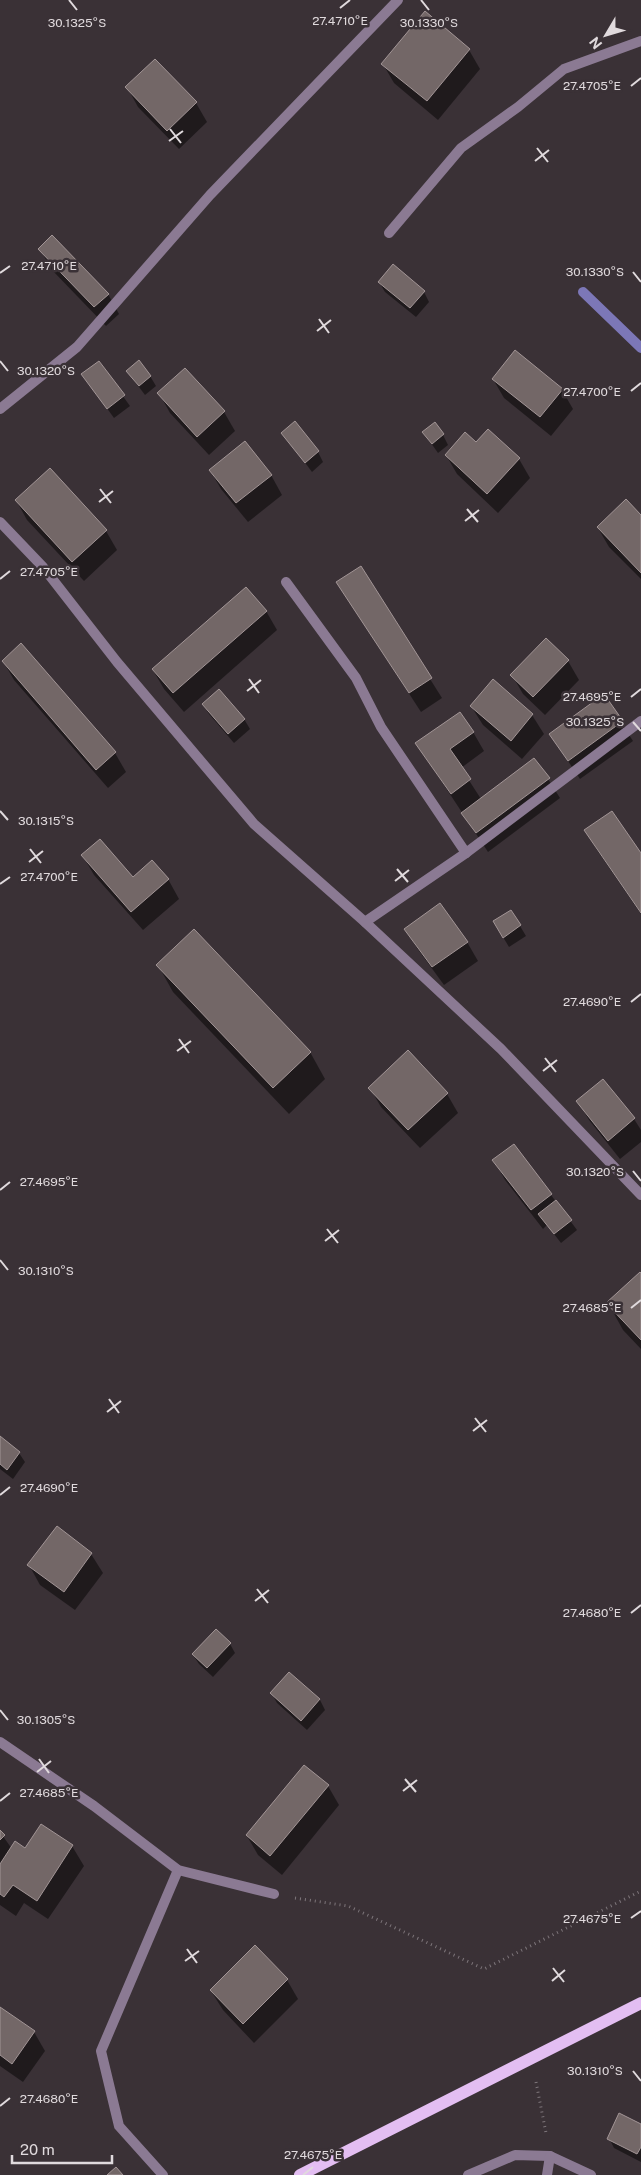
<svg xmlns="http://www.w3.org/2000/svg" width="641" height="2175" font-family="'Public Sans',sans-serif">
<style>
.shadow{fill:#0007}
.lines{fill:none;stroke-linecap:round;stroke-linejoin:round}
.stream{stroke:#7c77b7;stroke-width:10}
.building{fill:#736767;stroke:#a29596}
.path{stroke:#7e767b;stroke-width:3;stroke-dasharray:1 4;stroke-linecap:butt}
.lane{stroke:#8b7a93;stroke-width:10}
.street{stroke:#8b7a93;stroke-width:10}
.primary{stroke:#e3bef2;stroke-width:12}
.ticks{fill:none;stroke:#e0dadd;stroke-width:2}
.ticks-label{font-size:12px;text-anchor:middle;fill:#e0dadd;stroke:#3a3136;stroke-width:5;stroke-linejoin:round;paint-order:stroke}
</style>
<rect width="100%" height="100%" fill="#3a3136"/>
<g class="shadow">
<polygon points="469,50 480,69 438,120 394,83 383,64"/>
<polygon points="127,87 196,103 207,122 179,149 138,107"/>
<polygon points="40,249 108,294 119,314 106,326 51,269"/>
<polygon points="379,282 424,292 429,302 416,317 385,292"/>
<polygon points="99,363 130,406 114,418 83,375"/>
<polygon points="127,371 150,376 156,386 145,395"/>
<polygon points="493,379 562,390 573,409 551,436 504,398"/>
<polygon points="159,393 224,412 235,431 209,455 170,413"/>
<polygon points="283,433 318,452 323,462 312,472"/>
<polygon points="424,433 443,435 448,445 438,453"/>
<polygon points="476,443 519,459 530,478 498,513 457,474 446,455"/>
<polygon points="210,470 271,475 282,495 248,522 221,489"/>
<polygon points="16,500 106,531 117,550 84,581 27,520"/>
<polygon points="641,516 641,579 609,547 598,528"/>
<polygon points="360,568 442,698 421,712 349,601"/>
<polygon points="266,611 277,630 184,712 164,689 153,670"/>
<polygon points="3,661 115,753 126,772 108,788 14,680"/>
<polygon points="568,661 579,680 545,715 523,694 512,675"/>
<polygon points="493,681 532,715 544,734 522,759 483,725 471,706"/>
<polygon points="603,695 633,741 580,779 550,734"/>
<polygon points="203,704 244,719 250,729 234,743 209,714"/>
<polygon points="473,732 484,751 461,768 481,799 548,779 560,798 488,852 417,744"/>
<polygon points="586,831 641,855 641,914 597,850"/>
<polygon points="83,856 133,879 168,879 179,899 143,930 94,875"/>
<polygon points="511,911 526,936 509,947 494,922"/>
<polygon points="406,929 467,942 478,961 444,985 417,948"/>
<polygon points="158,965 310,1052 325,1079 289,1114 173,992"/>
<polygon points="603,1081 634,1119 641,1130 641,1142 620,1159 589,1120 578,1101"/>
<polygon points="370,1088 447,1094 458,1113 420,1148 381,1107"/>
<polygon points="494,1160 551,1195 577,1230 561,1243 547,1225 543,1229 505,1180"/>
<polygon points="641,1275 641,1349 623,1330 608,1303"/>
<polygon points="0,1438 19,1453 25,1462 13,1479 0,1469"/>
<polygon points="57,1528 91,1554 103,1573 75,1610 40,1585 29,1565"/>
<polygon points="230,1644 235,1653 213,1677 199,1664 193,1655"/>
<polygon points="290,1674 320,1700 325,1710 307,1730 277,1703 272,1694"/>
<polygon points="328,1786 339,1805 282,1875 258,1855 247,1836"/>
<polygon points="41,1825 72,1846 84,1866 48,1919 24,1903 16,1916 0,1905 0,1832 12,1849 26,1849"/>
<polygon points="255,1947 287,1980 298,1999 254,2043 223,2010 211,1991"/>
<polygon points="0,2008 34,2032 45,2051 23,2082 0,2066"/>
<polygon points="641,2126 641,2162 614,2148 609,2138"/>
</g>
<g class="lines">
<polyline class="stream" points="583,292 641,348"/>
</g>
<g class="building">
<polygon points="425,11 470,49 427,101 381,64"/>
<polygon points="155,59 197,102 167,131 125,87"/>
<polygon points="52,235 109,294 94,307 38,249"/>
<polygon points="393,264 425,291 410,308 378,282"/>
<polygon points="515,350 563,389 540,417 492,379"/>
<polygon points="139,360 151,376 139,386 126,371"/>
<polygon points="99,361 125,395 107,409 81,374"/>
<polygon points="185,368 225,411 197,437 157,393"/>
<polygon points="295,421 319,451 305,463 281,433"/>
<polygon points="435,422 444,434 432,444 422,432"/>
<polygon points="488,429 520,458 487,494 445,455 465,432 476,442"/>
<polygon points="245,441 272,475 236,503 209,470"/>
<polygon points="50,468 107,530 72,562 15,500"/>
<polygon points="626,499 641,515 641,573 597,527"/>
<polygon points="361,566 432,678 409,693 336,582"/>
<polygon points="246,587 267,611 173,693 152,669"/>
<polygon points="546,638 569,660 533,697 510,675"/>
<polygon points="21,643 116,752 96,770 2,661"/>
<polygon points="493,679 533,714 511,741 470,706"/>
<polygon points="219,689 245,719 228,734 202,704"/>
<polygon points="604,694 623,721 568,761 549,734"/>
<polygon points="460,712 474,732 450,749 471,779 451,794 415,743"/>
<polygon points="534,758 550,778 476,833 461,813"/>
<polygon points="612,811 641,853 641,913 584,830"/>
<polygon points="100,839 133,877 152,860 169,879 131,912 81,855"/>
<polygon points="440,903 468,942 432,967 404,929"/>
<polygon points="511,910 521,925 503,938 493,921"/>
<polygon points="194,929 311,1052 273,1088 156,965"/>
<polygon points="408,1050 448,1093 408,1130 368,1088"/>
<polygon points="603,1079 635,1118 608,1141 576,1101"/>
<polygon points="514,1144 552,1194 531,1210 492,1160"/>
<polygon points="556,1200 572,1220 554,1234 538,1214"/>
<polygon points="640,1272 641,1273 641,1340 606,1303"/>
<polygon points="0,1436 20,1452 7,1470 0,1464"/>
<polygon points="57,1526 92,1553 64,1592 27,1565"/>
<polygon points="216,1629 231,1643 207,1668 192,1654"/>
<polygon points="289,1672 320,1699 301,1721 270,1693"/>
<polygon points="304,1765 329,1785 270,1856 246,1835"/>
<polygon points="41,1824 73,1845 37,1901 13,1885 4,1897 0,1894 0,1864 15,1841 25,1848"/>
<polygon points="0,1830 5,1835 0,1840"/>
<polygon points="255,1945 288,1979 243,2024 210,1990"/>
<polygon points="0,2007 35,2031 12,2064 0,2055"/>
<polygon points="619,2113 641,2124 641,2147 637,2154 607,2139"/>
<polygon points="116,2167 123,2175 107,2175"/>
</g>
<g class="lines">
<g class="path">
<polyline points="295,1898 348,1906 484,1969 641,1891"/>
<polyline points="536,2082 546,2133"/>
</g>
<g class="lane">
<polyline points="389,233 461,148 518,107 564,69 641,41"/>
<polyline points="286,582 356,678 381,727 466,853"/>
<polyline points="365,922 466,853 641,721"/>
</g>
<g class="street">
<polyline points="0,409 77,347 210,195 398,0"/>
<polyline points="0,522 43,567 117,662 254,824 365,922 501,1049 641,1195"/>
<polyline points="0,1742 94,1806 178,1870 274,1894"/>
<polyline points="163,2175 119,2126 101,2051 178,1870"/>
<polyline points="468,2175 515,2155 550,2156 591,2175"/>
<polyline points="547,2175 550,2156"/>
</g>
<polyline class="primary" points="300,2175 641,2003"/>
</g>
<path class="ticks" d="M 69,0 L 77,10M 421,0 L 429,10M 340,8 L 350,0M 631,86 L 641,78M 170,129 L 181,143M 169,141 L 183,131M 537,148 L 548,162M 535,161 L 549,150M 633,272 L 641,282M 0,273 L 10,266M 319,319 L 329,333M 317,331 L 331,320M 0,361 L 8,371M 631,391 L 641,383M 100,489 L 111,503M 99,502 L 113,491M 467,509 L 478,522M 465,521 L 479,510M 0,579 L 10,571M 249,679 L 259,693M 247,691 L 261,680M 631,697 L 641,689M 633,722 L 641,731M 0,811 L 8,820M 30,849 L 41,863M 29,862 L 43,851M 397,869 L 408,882M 395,881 L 409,870M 0,884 L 10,877M 631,1002 L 641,994M 179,1039 L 189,1053M 177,1051 L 191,1041M 545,1058 L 556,1072M 543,1071 L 557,1060M 633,1171 L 641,1181M 0,1190 L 10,1182M 327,1229 L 338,1243M 325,1241 L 339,1230M 0,1260 L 8,1270M 631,1308 L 641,1300M 109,1399 L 119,1413M 107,1412 L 121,1401M 475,1418 L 486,1432M 473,1431 L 487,1420M 0,1495 L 10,1487M 257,1589 L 268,1603M 255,1601 L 269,1590M 631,1613 L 641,1605M 0,1710 L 8,1720M 39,1759 L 49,1773M 37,1772 L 51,1761M 405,1779 L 416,1792M 403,1791 L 417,1780M 0,1801 L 10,1793M 631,1918 L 641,1911M 187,1949 L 197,1963M 185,1961 L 199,1951M 553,1968 L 564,1982M 552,1981 L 565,1970M 633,2071 L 641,2081M 0,2106 L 10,2098M 303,2175 L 313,2167"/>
<g class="ticks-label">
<text x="340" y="25">27.4710°E</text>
<text x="77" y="27">30.1325°S</text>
<text x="429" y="27">30.1330°S</text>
<text x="592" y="90">27.4705°E</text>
<text x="49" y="270">27.4710°E</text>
<text x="595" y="276">30.1330°S</text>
<text x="46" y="375">30.1320°S</text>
<text x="592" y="396">27.4700°E</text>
<text x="49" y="576">27.4705°E</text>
<text x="592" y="701">27.4695°E</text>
<text x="595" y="726">30.1325°S</text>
<text x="46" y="825">30.1315°S</text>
<text x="49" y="881">27.4700°E</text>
<text x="592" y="1006">27.4690°E</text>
<text x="595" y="1176">30.1320°S</text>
<text x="49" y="1186">27.4695°E</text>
<text x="46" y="1275">30.1310°S</text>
<text x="592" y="1312">27.4685°E</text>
<text x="49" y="1492">27.4690°E</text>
<text x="592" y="1617">27.4680°E</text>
<text x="46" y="1724">30.1305°S</text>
<text x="49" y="1797">27.4685°E</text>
<text x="592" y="1923">27.4675°E</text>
<text x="595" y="2075">30.1310°S</text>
<text x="49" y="2103">27.4680°E</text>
<text x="313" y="2159">27.4675°E</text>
</g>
<g transform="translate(606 35) rotate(232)" stroke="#3a3136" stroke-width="4" paint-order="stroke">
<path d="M0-4L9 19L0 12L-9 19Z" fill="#e0dadd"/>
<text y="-8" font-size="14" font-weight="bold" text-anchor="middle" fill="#e0dadd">N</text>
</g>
<path d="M12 2155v8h100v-8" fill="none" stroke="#e0dadd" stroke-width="2.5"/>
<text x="20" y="2155" font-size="15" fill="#e0dadd" stroke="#3a3136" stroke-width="4" paint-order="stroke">20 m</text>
</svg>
